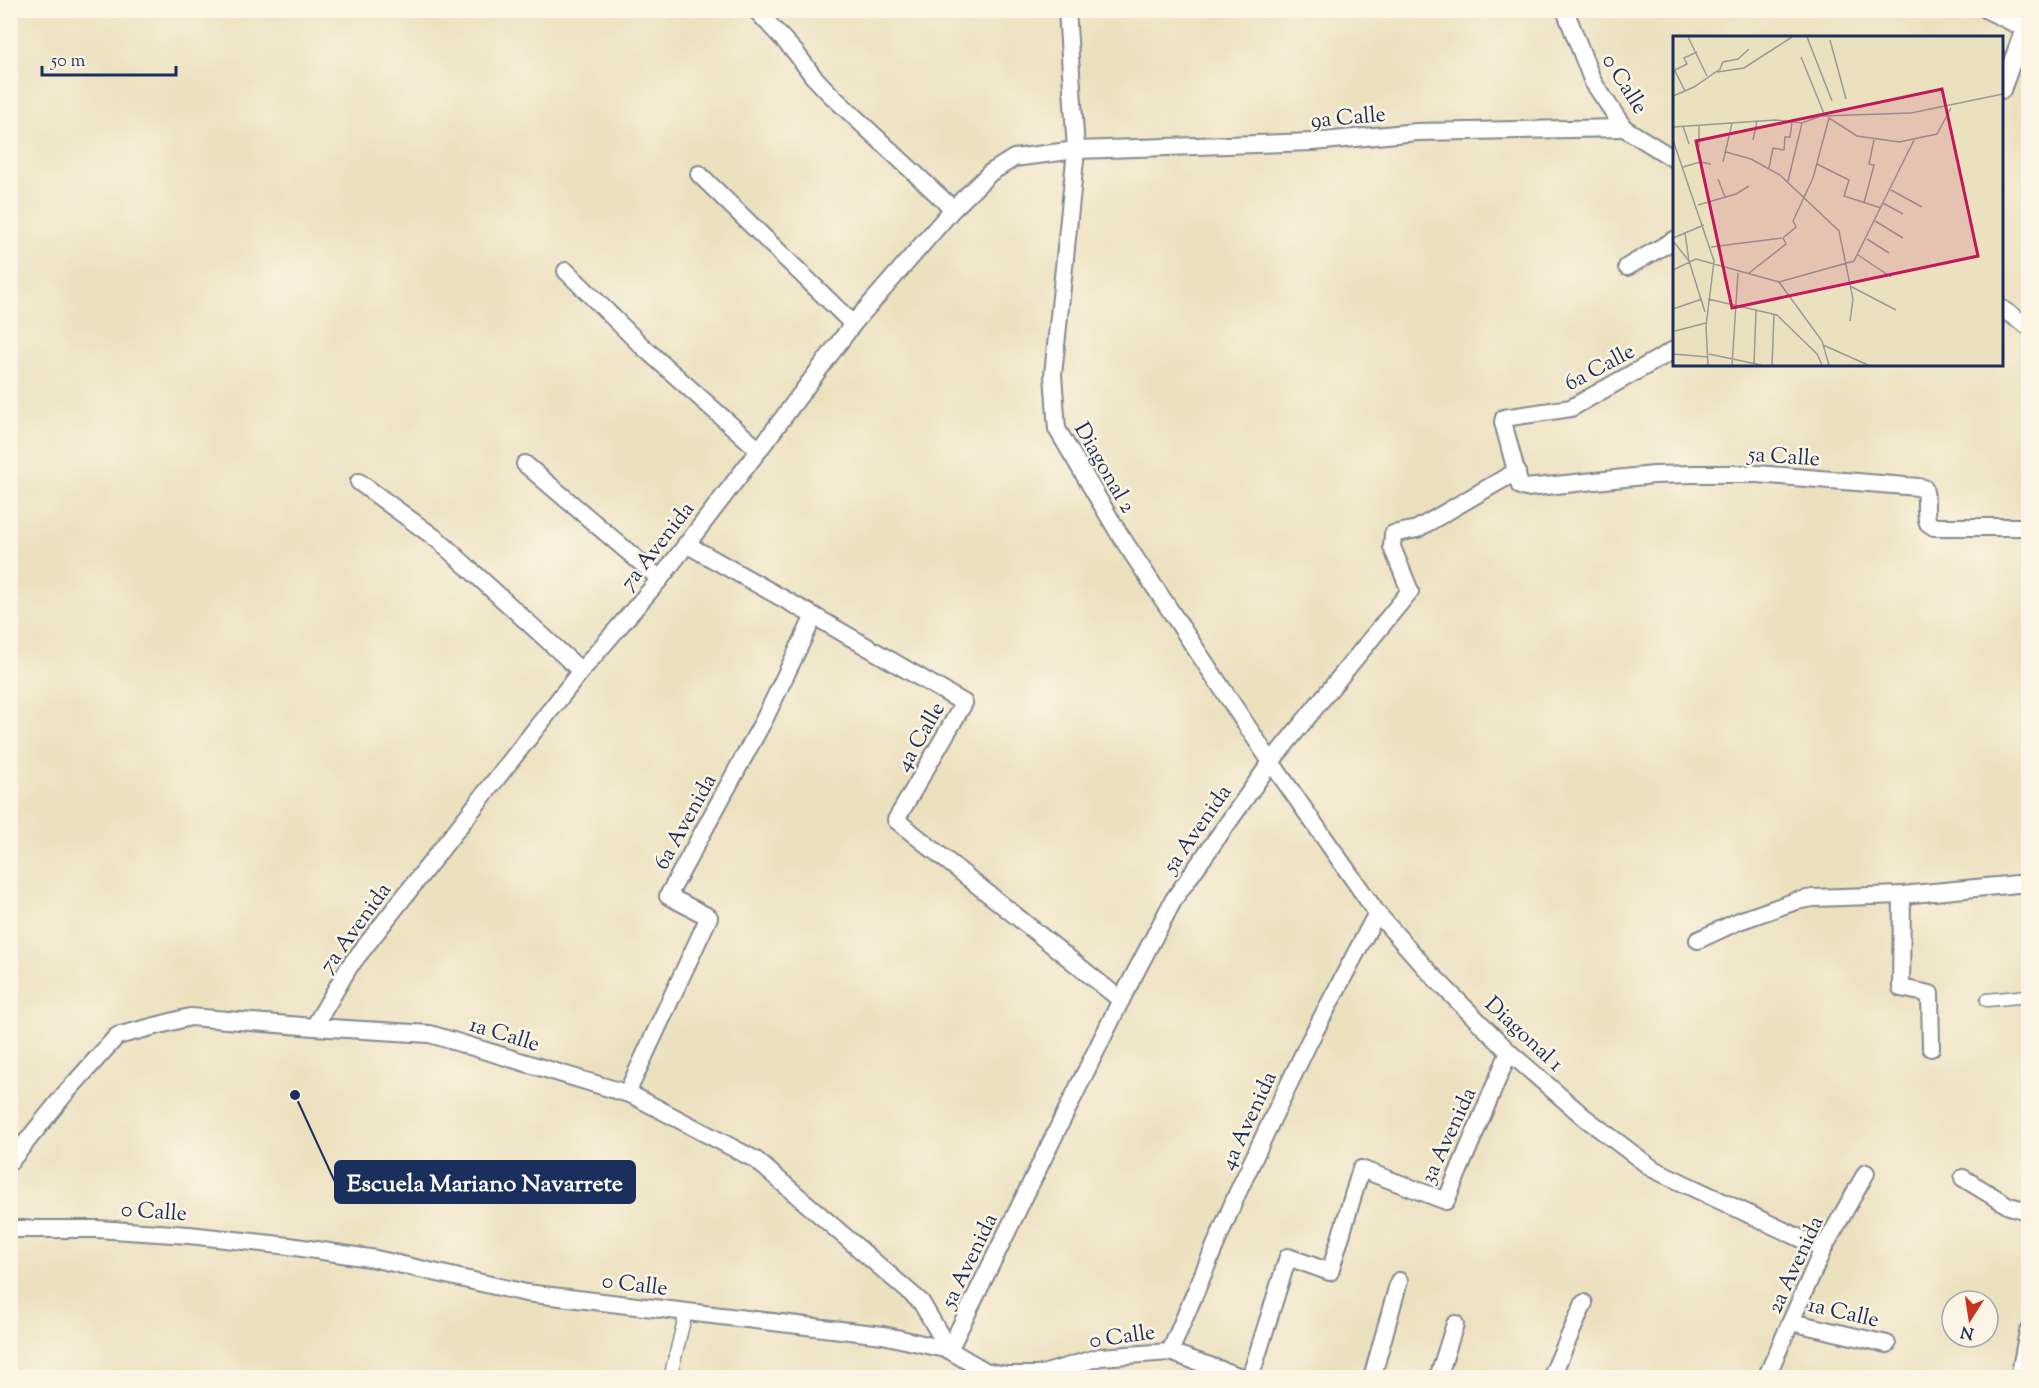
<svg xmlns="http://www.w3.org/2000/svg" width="2039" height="1388" font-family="'Sorts Mill Goudy',serif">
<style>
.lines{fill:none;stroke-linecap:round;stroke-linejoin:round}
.pedestrian-casing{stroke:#84888e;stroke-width:15}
.minor-casing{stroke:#84888e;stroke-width:20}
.pedestrian{stroke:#fff;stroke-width:12}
.minor{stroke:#fff;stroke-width:16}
.labels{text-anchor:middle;stroke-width:5;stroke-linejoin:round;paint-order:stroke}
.street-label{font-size:22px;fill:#1b2f5e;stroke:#fcf5e5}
.inset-road{fill:none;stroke:#989a98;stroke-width:1.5}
.view{fill:#c2185b;fill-opacity:0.15;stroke:#c2185b;stroke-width:3}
.inset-edge{fill:none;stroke:#1b2f5e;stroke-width:3}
.leader{fill:none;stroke:#1b2f5e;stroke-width:2}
.callout-dot{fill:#1b2f5e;stroke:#fcf5e5;stroke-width:2}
.callout{fill:#1b2f5e;stroke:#1b2f5e;stroke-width:2}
.callout-label{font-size:24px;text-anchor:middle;font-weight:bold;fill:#fff}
</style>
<rect width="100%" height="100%" fill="#fcf5e5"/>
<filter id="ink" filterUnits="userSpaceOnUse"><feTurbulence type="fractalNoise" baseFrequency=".0167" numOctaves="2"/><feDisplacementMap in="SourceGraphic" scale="12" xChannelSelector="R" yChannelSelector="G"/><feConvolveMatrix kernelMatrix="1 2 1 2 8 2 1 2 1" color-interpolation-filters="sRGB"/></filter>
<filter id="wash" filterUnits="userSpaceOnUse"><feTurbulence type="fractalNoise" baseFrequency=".008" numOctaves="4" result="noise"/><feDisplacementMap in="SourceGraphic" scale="24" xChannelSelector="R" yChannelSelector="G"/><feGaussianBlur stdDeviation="1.35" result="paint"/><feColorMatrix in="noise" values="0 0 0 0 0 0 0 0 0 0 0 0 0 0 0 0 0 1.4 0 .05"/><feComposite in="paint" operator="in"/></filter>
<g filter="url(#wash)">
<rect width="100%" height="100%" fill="#ece1bf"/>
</g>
<g filter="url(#ink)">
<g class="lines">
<defs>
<g id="pedestrian">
<polyline points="1987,1000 2028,996"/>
<polyline points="670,1378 686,1312"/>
</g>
<g id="minor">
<polyline points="756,10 796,53 813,76 830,94 953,209"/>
<polyline points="1067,10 1076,150 1053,375 1057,429 1118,532 1271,762 1377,913 1430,973 1509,1052 1584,1117 1653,1169 1823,1249"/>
<polyline points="1565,10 1593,82 1624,128 1674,159"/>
<polyline points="1987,10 2028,30"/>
<polyline points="2002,90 2024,29 2028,11"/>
<polyline points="699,174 853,324"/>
<polyline points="1627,267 1674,240"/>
<polyline points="566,271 642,346 759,450"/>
<polyline points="2002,309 2028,326"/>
<path d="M 1674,350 L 1571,408 L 1504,418 L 1503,422 L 1520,486 L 1526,488 L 1654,475 L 1694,474 L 1757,474 L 1918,487 L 1924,488 C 1928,500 1924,512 1928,523 L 1934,527 L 2028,527"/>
<polyline points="525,464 660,579"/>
<polyline points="359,482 438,540 581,671"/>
<polyline points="686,544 814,616 964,703 896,820 1121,1000"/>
<polyline points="1902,895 1901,988 1930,994 1931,1048"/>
<polyline points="1698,940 1739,921 1796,901 1813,898 1902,895 2028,883"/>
<polyline points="314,1027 349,967 581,671 660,579 759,450 853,324 953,209 990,173 1014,158 1076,150 1313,142 1417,132 1624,128"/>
<polyline points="627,1093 709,917 668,896 764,720 814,616"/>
<polyline points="10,1162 64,1095 117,1036 190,1017 314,1027 430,1034 632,1095 756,1160 921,1302 949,1350"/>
<polyline points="1963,1178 2009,1206 2028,1211"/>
<polyline points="10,1229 97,1229 189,1235 289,1246 376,1259 526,1293 883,1335 949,1350 985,1371 1007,1375 1039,1375 1100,1357 1170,1352 1244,1378"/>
<polyline points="1791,1322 1887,1344"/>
<polyline points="949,1350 1121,1000 1174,899 1271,762 1410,591 1392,547 1393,534 1417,529 1517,471"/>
<polyline points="1170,1352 1237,1194 1276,1111 1309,1042 1377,913"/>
<polyline points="1250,1378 1288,1257 1330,1272 1361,1169 1446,1201 1509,1052"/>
<polyline points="1372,1378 1399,1281"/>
<polyline points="1438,1378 1455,1324"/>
<polyline points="1551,1378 1584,1303"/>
<polyline points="1766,1378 1823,1249 1866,1173"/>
<polyline points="2019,1378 2028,1332"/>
</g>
</defs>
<use href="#pedestrian" class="pedestrian-casing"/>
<use href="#minor" class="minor-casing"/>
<use href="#pedestrian" class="pedestrian"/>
<use href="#minor" class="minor"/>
</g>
</g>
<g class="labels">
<g class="street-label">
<text transform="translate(1626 83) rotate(58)" y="8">0 Calle</text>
<text transform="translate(1348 116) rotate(-5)" y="8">9a Calle</text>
<text transform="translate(1599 366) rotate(-28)" y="8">6a Calle</text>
<text transform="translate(1784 455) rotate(4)" y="8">5a Calle</text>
<text transform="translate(1106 467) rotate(60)" y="8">Diagonal 2</text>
<text transform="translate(656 545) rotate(-52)" y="8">7a Avenida</text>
<text transform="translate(919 736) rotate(-60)" y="8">4a Calle</text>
<text transform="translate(684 821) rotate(-61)" y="8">6a Avenida</text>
<text transform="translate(1196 828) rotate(-55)" y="8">5a Avenida</text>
<text transform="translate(354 927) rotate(-54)" y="8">7a Avenida</text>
<text transform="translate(505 1033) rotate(17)" y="8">1a Calle</text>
<text transform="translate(1525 1033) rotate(43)" y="8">Diagonal 1</text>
<text transform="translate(1247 1120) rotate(-65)" y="8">4a Avenida</text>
<text transform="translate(1447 1135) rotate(-65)" y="8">3a Avenida</text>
<text transform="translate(154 1210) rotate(4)" y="8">0 Calle</text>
<text transform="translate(968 1260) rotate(-64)" y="8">5a Avenida</text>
<text transform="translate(1794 1264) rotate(-65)" y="8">2a Avenida</text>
<text transform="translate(635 1283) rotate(7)" y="8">0 Calle</text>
<text transform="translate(1844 1311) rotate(13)" y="8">1a Calle</text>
<text transform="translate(1122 1335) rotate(-8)" y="8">0 Calle</text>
</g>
</g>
<g transform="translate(1673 36)">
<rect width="330" height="330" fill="#ece1bf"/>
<path class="inset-road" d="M 15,1 L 34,40M 134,1 L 159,65M 157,4 L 173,63M 128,21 L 152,80M 0,35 L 14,28 L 11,22 L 24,16M 2,35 L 12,55M 44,36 L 71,32 L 119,1M 0,60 L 21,51 L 47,33 L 50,26 L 65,23 L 76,13M 26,89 L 26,111M 10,90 L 16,108M 0,91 L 102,84 L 129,87 L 148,80 L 238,77 L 330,58M 0,104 L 41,225 L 33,290M 80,104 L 84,85M 53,116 L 78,123 L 107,139 L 166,195 L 180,263 L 177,285M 50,126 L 59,87M 144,128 L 176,144 L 171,160 L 208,172M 10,131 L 27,126 L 38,128M 96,132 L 100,112 L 111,114 L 112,101 L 117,101 L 119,86M 45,143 L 52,161M 115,145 L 129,87M 218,154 L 249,171M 191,167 L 201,129 L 196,128 L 201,104M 210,167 L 230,178M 25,169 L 63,158 L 76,150M 202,185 L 230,202M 12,197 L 16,225 L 32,276M 0,202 L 31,189M 110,202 L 123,191 L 120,185 L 140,142 L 156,82 L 184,100 L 226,106 L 264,98 L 278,72M 194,203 L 216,217M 0,205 L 16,225M 38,211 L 109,202M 185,219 L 218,241M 0,234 L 23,223 L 106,246 L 149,305 L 156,329M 76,237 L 113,208 L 110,202M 106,246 L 181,225 L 241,104M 177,250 L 223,274M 35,263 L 104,279 L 144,318 L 149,329M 0,273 L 29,263M 33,290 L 35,329M 2,295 L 33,287M 150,309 L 195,329M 0,318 L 35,321M 36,318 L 88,329M 59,329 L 65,237M 81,329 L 83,274M 99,329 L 101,278"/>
<path class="view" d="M 269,53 L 305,220 L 59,272 L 23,105 Z"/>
<rect width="330" height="330" class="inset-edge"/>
</g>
<path class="leader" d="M295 1095L335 1182"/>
<circle class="callout-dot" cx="295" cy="1095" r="6"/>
<rect class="callout" x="335" y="1161" width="300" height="42" rx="6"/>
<g class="callout-label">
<text x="485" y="1191">Escuela Mariano Navarrete</text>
</g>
<rect width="2039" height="1388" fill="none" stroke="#fcf5e5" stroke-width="36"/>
<g transform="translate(1970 1319) rotate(192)"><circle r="28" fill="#fcf5e5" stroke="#a2a6af" stroke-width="1.5"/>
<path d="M0-4.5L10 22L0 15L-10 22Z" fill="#c8321e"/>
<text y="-9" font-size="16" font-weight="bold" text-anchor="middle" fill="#1b2f5e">N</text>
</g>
<path d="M42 66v9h134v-9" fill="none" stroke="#1b2f5e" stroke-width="3"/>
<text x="51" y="66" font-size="18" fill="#1b2f5e" stroke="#fcf5e5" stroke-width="4.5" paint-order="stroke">50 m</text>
</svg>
